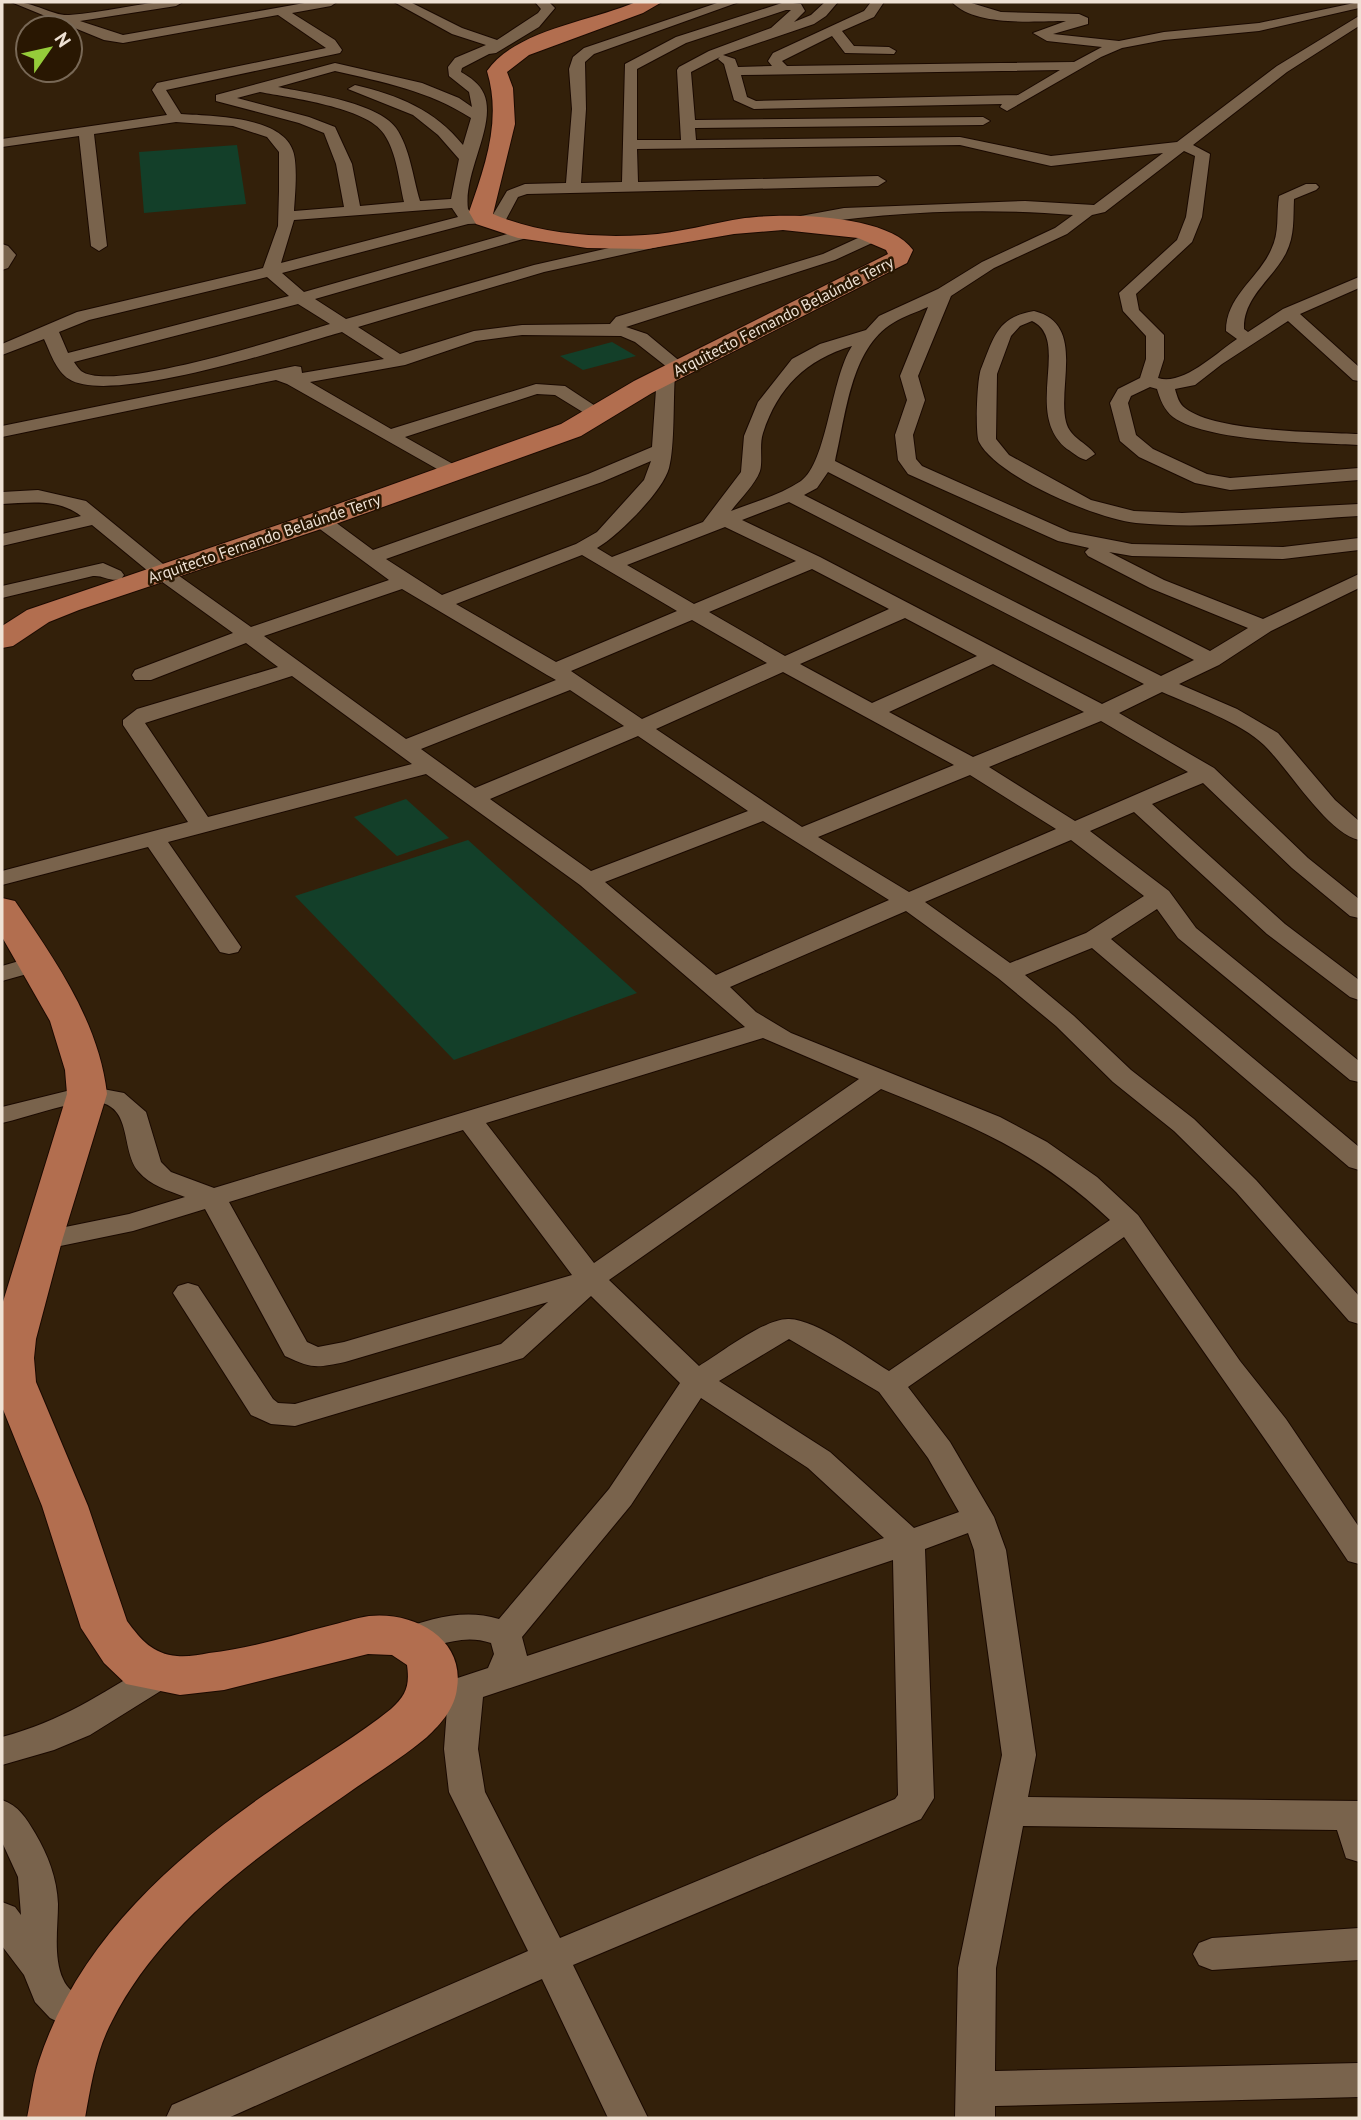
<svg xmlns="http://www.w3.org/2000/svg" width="1361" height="2120" font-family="'PT Sans',sans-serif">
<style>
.green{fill:#133f29}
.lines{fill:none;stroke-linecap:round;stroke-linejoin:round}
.minor-casing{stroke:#1a0900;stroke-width:2}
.primary-casing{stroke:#1a0900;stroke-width:2}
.minor{fill:#79634c;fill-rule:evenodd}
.primary{fill:#b26e4f;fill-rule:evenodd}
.labels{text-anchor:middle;stroke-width:5;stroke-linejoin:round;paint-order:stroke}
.far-street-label{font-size:16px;fill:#efe2d5;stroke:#291702}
</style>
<rect width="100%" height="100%" fill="#33200a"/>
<g class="green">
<polygon points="237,145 246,204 144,213 139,152"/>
<polygon points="612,342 636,356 583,370 560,356"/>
<polygon points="406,799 449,838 397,856 354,817"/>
<polygon points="468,840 637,993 454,1060 295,896"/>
</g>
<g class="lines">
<defs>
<g id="minor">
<path d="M 11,2 C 34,1 52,16 69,15 C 107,13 144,0 183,2 L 176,6 L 80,21 L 123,35 L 310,2 L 337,2 L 331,6 L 292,13 L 335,40 L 342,50 L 340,53 L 166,90 L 181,114 C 211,116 282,116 293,151 C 298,165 295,196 294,211 L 344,207 L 336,164 L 324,133 L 299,123 L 216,101 L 216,95 L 335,63 L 422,83 L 459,98 L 472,107 L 469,92 L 449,76 L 448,67 L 455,58 L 486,45 L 452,34 L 394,2 L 410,2 L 462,28 L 497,40 L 538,13 L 541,9 L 535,2 L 549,2 L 555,8 L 539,27 L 496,53 L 489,54 L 462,68 L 461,72 C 470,77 480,84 484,94 C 497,125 463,172 468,209 L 472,214 L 484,214 L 491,218 L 507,191 L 525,184 L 566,183 L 572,109 L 569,69 L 573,57 L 584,48 L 720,2 L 739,2 L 594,54 L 585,62 L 586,109 L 581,183 L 622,182 L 625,64 L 676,37 L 785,2 L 801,4 L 805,11 L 794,22 L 811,15 L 825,2 L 838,2 L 826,16 L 814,24 L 723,55 L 735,59 L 738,67 L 772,66 L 768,61 L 773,53 L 864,11 L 871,2 L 884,2 L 874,17 L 842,31 L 854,46 L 889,47 L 896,51 L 894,54 L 845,53 L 832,36 L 782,61 L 787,66 L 1074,62 L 1102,47 L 1047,41 L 1033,33 L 1066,21 C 1035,21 975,27 952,2 L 968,2 L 1001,12 L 1079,14 L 1088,18 L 1088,24 L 1053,34 L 1119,41 L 1164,32 L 1259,23 L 1359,2 L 1359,8 L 1259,31 L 1164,40 L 1122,48 L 1101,57 L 1007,111 L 1000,107 L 1002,104 L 754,109 L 734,100 L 724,64 L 718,59 L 720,57 L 691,72 L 695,120 L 983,117 L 990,121 L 983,125 L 695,128 L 696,140 L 960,137 L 1051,156 L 1177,142 L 1277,66 L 1359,16 L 1359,26 L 1287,72 L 1193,145 L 1210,154 L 1202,217 L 1192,242 L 1136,294 L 1139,310 L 1164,335 L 1164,359 L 1158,378 C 1183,386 1216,353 1237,339 L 1226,331 C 1226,296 1258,279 1271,250 C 1280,232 1276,215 1279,196 L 1306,184 L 1316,184 L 1319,187 L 1316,190 L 1294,199 C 1293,218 1295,235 1286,253 C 1273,279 1243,297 1244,329 L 1248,332 L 1283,309 L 1359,277 L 1359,288 L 1300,314 L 1359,367 L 1359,381 L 1353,380 L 1288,321 L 1222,364 L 1195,385 L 1175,389 C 1177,396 1179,404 1185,408 C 1215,432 1319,432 1359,434 L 1359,445 C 1315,443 1207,442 1173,417 C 1164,410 1160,399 1157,389 L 1150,387 L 1131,396 L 1128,403 L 1136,435 L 1153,449 L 1207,474 L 1230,478 L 1359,468 L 1359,480 L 1230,490 L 1195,483 L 1139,457 L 1120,441 L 1110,403 L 1118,389 L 1140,378 L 1146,359 L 1146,336 L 1123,311 L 1119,293 L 1177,240 L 1186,217 L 1195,156 L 1184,151 L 1105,212 L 1092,215 L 1067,234 L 994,268 L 951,296 L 918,376 L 925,400 L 913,435 L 916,459 L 922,466 L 1070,532 L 1132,544 L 1283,547 L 1359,538 L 1359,550 L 1283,559 L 1132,556 L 1109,552 L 1164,580 L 1263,619 L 1359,574 L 1359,588 L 1271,631 L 1219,665 L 1179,684 L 1237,709 L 1278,733 L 1335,800 L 1359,821 L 1359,840 C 1327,833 1288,768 1264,745 C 1242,723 1191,705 1162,692 L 1119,713 L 1214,768 L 1308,858 L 1359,899 L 1359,918 L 1350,916 L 1292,868 L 1203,783 L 1152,804 L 1285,924 L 1359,980 L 1359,1000 L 1350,997 L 1267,934 L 1134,812 L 1090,831 L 1169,891 L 1196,928 L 1359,1061 L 1359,1082 L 1350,1080 L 1178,938 L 1157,909 L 1111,939 L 1359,1147 L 1359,1170 L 1349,1167 L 1092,948 L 1025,975 L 1074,1016 L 1131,1070 L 1194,1119 L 1256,1180 L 1359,1296 L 1359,1324 L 1349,1321 L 1236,1192 L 1174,1131 L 1113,1082 L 1056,1026 L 998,978 L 906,911 L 730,987 L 756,1012 L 791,1033 L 1000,1117 L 1047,1142 L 1097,1177 L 1138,1215 L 1240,1361 L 1286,1419 L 1359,1527 L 1359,1564 L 1348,1561 C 1275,1451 1198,1345 1124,1237 L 908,1387 L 950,1442 L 994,1517 L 1006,1550 L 1036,1755 L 1028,1797 L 1359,1801 L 1359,1862 L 1346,1858 L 1337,1830 L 1023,1826 L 996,1968 L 995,2071 L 1359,2063 L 1359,2097 L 995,2106 L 995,2118 L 955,2118 L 958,1968 L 1002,1755 L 974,1550 L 968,1533 L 925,1549 L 934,1798 L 921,1819 L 573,1965 L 648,2118 L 608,2118 L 542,1979 L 228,2118 L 166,2118 L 172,2105 L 528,1951 L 449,1792 L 444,1749 L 447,1709 L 427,1715 L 415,1712 L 410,1702 L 415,1692 L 488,1668 L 494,1654 L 491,1643 C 454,1630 426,1657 397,1648 L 392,1639 L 397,1630 C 432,1619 463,1608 499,1619 L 609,1489 L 680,1383 L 591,1296 L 523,1358 L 295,1426 L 271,1424 L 251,1415 L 173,1293 L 178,1286 L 188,1283 L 198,1286 L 273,1399 L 278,1403 L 295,1404 L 501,1344 L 548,1302 L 345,1362 C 316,1368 313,1369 285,1356 L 205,1209 L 133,1231 L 41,1250 L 31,1248 L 27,1241 L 31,1234 L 129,1214 L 185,1197 C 167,1190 151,1186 138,1171 C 119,1147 135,1098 86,1102 C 58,1105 29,1117 2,1123 L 2,1107 L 87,1086 L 124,1093 L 146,1112 L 161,1162 L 171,1172 L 214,1188 L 745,1027 L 580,885 L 426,774 L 168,842 L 241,947 L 238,952 L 229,954 L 220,952 L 148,847 L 2,885 L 2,871 L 188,822 L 123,725 L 123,720 L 137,709 L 278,667 L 246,643 L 151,680 L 135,680 L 132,675 L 135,670 L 233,633 L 154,576 L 92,525 L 2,546 L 2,534 L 81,516 C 58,498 29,503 2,504 L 2,492 L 38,490 L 86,501 L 168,568 L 251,627 L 389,580 L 313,524 L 310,520 L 313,516 L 327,516 L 373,550 L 588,474 L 652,447 L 657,375 L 660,371 L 672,371 L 635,342 L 621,336 L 522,335 L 476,341 L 405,365 L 310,382 L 391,429 L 536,384 L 565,386 L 609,415 L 606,419 L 594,419 L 555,395 L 537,394 L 405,437 L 460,468 L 462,472 L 453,478 L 287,384 L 276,380 L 2,437 L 2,426 L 295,366 L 301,367 L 302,373 L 384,359 L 342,332 C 293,346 110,406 69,379 C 56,371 50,352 44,339 L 2,355 L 2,344 L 77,312 L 263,268 L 278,226 L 279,191 L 279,152 L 267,137 L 233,126 L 176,122 L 94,134 L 107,246 L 99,251 L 91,246 L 79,136 L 2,147 L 2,139 L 167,115 L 152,90 L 157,83 L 326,48 L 278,15 L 123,43 L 104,40 ZM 786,10 L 791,10 L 771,28 L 709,51 L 679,67 L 677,70 L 681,140 L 637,140 L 637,69 L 686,43 ZM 1060,70 L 1018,95 L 756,101 L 747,97 L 741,75 ZM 335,71 C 383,82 429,91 471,118 L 463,145 C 435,110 398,95 355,85 L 348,89 L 413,115 L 438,135 L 459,159 L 451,199 L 420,201 C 413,178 410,148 396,128 C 377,102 308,93 278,87 ZM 260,92 C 290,98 367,107 384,134 C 397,153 399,181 404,202 L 360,206 L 352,164 L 335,127 L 309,117 L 237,98 ZM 960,145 L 1051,166 L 1163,153 L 1094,205 L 1025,201 L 844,208 L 779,220 L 777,223 L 785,228 C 879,212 978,207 1073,215 L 1055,228 L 982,262 L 938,289 L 879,316 L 866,330 L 820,344 L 792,359 L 758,402 L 744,436 L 741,472 L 703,522 L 612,557 L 597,548 C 618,536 663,491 669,468 C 675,446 673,399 675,375 L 672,371 L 679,373 L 688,368 L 647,334 L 626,327 L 835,260 L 883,238 L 885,235 L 883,232 L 871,232 L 823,254 L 616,317 L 610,324 L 522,325 L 474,331 L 400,354 L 358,327 L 544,272 L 662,246 L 670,241 L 662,236 L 534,265 L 346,319 L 315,299 L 537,235 L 539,232 L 531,227 L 525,229 L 304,292 L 282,273 L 468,224 L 489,223 L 490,227 L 502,227 L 518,197 L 527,194 L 878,186 L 886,181 L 878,176 L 638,182 L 637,149 ZM 452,208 L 458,217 L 281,263 L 294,220 ZM 267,277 L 289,296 L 68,353 L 59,332 L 89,320 ZM 298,304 L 330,324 C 288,336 113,394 81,371 C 78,368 76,365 74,362 ZM 928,307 L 900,376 L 907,400 L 895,435 L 898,460 L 908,474 L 1058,541 L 1089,548 L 1085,552 L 1088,556 L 1150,588 L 1248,628 L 1210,651 L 835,461 C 846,416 850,349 893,323 C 904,316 917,312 928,307 ZM 852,346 C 831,378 827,463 801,481 C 780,495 754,502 731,511 C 739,500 755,485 760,471 C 763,460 759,445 763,433 C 778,387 806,360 852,346 ZM 651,461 L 644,480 L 597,532 L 576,544 L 442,595 L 386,559 L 602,482 ZM 828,472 L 1194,660 L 1161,676 L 804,495 L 817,488 ZM 789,502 L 1144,684 L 1102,704 L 820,557 L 742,520 ZM 725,527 L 796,561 L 694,604 L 627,565 ZM 582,555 L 677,611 L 556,662 L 456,604 ZM 812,569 L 889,609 L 785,656 L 709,612 ZM 402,589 L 547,675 L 556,680 L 406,739 L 264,636 ZM 905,618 L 977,656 L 872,703 L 800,664 ZM 692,620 L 767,663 L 642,719 L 571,671 ZM 993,664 L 1084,712 L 973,757 L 889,712 ZM 783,672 L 954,765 L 802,827 L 656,729 ZM 292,676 L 412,764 L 208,817 L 145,723 ZM 570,690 L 624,726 L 475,788 L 421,749 ZM 1101,721 L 1188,772 L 1075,821 L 989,767 ZM 638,736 L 748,811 L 591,871 L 490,799 ZM 970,775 L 1056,829 L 909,892 L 818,837 ZM 763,821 L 889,900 L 716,975 L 605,882 ZM 1071,840 L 1144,896 L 1086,933 L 1010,963 L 925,902 ZM 763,1038 L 859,1079 L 594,1263 L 486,1123 ZM 881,1089 C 973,1126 1036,1151 1110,1220 L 889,1371 C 864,1356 818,1320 789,1319 C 765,1318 721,1353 699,1366 L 609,1280 ZM 463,1130 L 572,1275 L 344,1342 L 318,1347 L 307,1342 L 229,1202 ZM 789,1339 L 879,1392 L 928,1458 L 959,1512 L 914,1528 L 830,1452 L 719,1381 ZM 701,1398 L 808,1468 L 884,1538 L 527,1656 L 522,1637 L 631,1505 ZM 893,1560 L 898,1795 L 895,1799 L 560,1938 L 485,1792 L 478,1749 L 483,1697 Z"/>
<polygon points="2,244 8,246 16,255 8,268 2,270"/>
<path d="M 1034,311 C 1086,324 1057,386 1066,422 C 1070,438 1086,442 1095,454 L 1086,460 C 1078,458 1074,453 1067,449 C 1022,413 1072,340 1032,321 L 1020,326 L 1011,336 L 997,374 L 996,439 L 1009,455 L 1091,500 L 1134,511 L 1182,513 L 1359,504 L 1359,516 C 1288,520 1207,530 1136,523 C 1097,519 997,477 979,442 C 975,434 977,379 981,369 C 994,337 997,317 1034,311 Z"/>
<path d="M 103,563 L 121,571 L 124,575 L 121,579 C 110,582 103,575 93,576 L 2,598 L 2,586 Z"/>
<polygon points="36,956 45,959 49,964 45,969 2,981 2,966"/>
<path d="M 163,1660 L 175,1664 L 180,1673 L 175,1682 L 90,1735 L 54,1750 L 2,1765 L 2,1737 C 62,1721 99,1695 151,1664 Z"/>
<path d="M 2,1800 C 19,1806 26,1818 35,1833 C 48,1855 57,1878 58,1904 C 58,1927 53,1957 63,1979 C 72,2000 94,1997 104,2018 L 99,2030 L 85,2035 L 50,2018 L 35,2002 L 24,1975 L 2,1946 L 2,1902 L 15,1907 L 21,1915 L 18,1877 L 2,1842 Z"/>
<polygon points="1359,1928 1359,1960 1212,1970 1199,1965 1193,1954 1199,1943 1212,1938"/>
</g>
<g id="primary">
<path d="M 636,2 L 662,2 L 643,13 L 529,55 L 507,72 L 513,88 L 515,124 L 493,214 C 539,234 595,238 645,235 C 679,233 712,223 745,218 C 785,213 888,214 913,250 L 907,263 L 652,393 L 581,436 L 330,526 L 79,610 L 49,622 L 13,646 L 2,648 L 2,626 L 27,610 L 310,514 L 561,424 L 634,381 L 888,254 L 886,250 L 858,238 L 783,230 L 734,234 L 647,249 L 587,248 L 518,238 L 476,224 L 469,212 C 485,166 502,120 487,71 C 515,30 592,21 636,2 Z"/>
<path d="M 2,898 L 15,901 C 55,960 99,1022 107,1094 L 62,1241 L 36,1339 L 34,1358 L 36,1382 L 88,1506 L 127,1621 C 141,1640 153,1654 177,1656 C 187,1657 199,1655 209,1653 C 249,1649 289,1636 328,1626 C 341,1623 355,1618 369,1616 C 413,1611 465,1638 457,1688 C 455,1708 441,1724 427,1737 C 401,1759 372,1776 344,1796 C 257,1856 161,1924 112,2021 C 96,2051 91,2085 85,2118 L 27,2118 C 31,2099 33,2079 39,2061 C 77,1945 167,1863 264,1795 C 306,1766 351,1741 391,1709 C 406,1695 410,1686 407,1665 L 392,1655 L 368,1654 L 224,1690 L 180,1695 L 126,1684 L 104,1663 L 81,1628 L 42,1506 L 2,1407 L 2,1305 L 67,1094 L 65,1070 L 50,1021 L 2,937 Z"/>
</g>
</defs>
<use href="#minor" class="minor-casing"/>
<use href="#primary" class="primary-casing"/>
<use href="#minor" class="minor"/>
<use href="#primary" class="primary"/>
</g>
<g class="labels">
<g class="far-street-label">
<text transform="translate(783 316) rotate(-27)" y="6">Arquitecto Fernando Belaúnde Terry</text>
<text transform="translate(264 538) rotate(-19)" y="6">Arquitecto Fernando Belaúnde Terry</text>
</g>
</g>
<rect width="1361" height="2120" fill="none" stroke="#efe2d5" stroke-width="7"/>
<g transform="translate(49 49) rotate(56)"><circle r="33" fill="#291702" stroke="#786856" stroke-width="2"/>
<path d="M0-5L12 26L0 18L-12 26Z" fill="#95cc3a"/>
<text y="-10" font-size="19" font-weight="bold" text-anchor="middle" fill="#efe2d5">N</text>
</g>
</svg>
